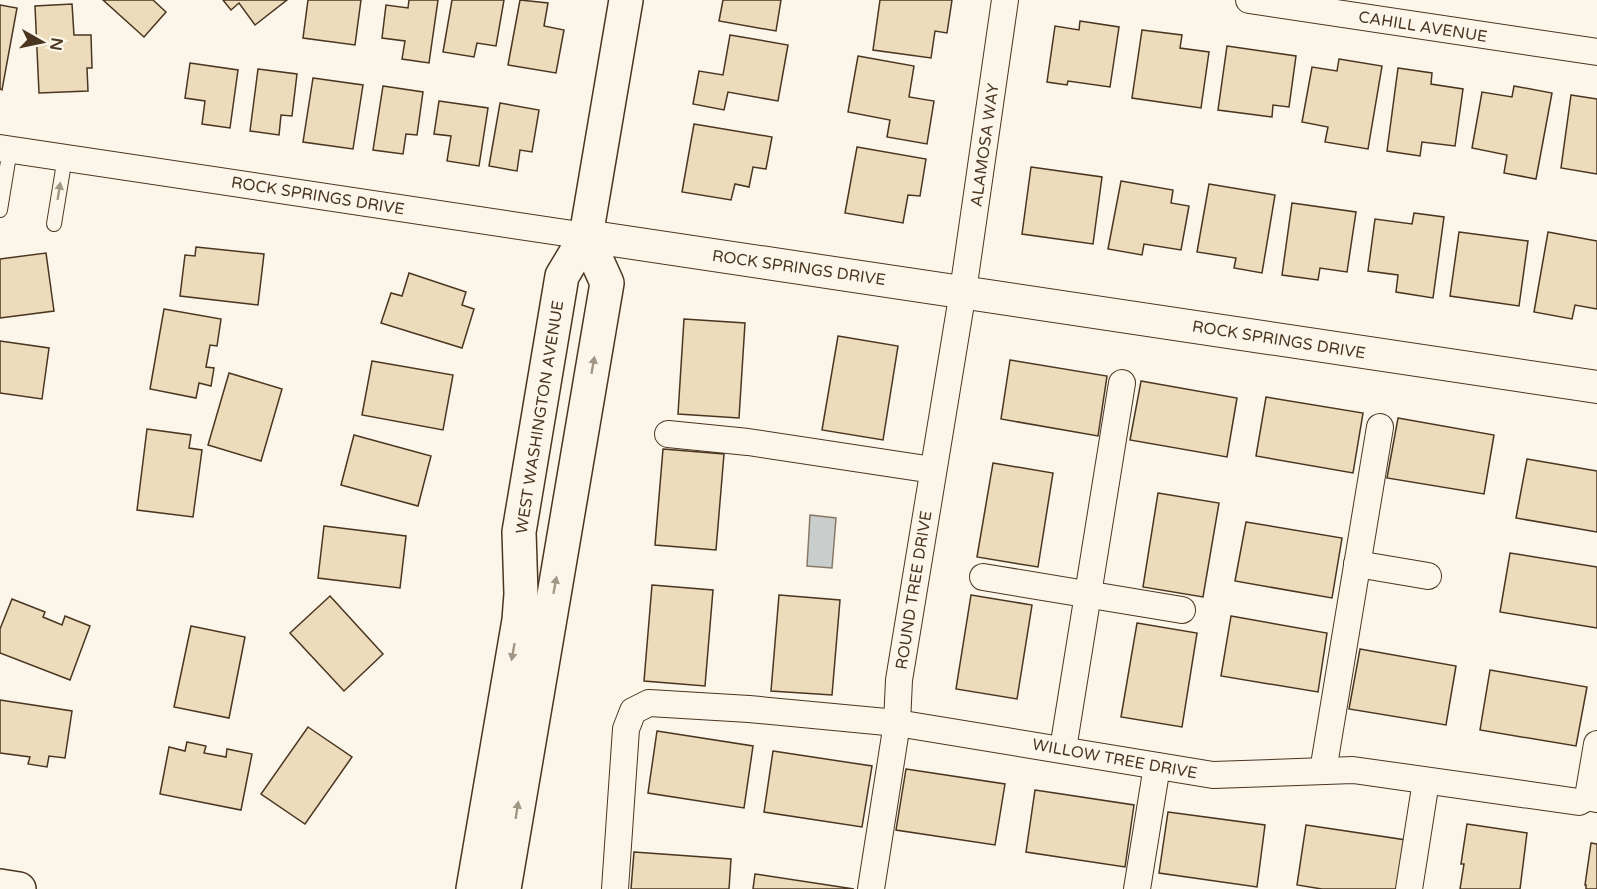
<svg xmlns="http://www.w3.org/2000/svg" width="1597" height="889" font-family="'Varela Round',sans-serif">
<style>
.water{fill:#c9cecd;stroke:#887966;stroke-width:1.5}
.building{fill:#ecdcbc;stroke:#4a3520;stroke-width:1.5}
.lines{fill:none;stroke-linecap:round;stroke-linejoin:round}
.service-casing{stroke:#4a3520;stroke-width:16}
.minor-casing{stroke:#4a3520;stroke-width:28}
.tertiary-casing{stroke:#4a3520;stroke-width:34}
.secondary-casing{stroke:#4a3520;stroke-width:36}
.motorway-casing{stroke:#4a3520;stroke-width:36}
.service{stroke:#fbf6e9;stroke-width:14}
.minor{stroke:#fbf6e9;stroke-width:26}
.tertiary{stroke:#fbf6e9;stroke-width:32}
.secondary{stroke:#fbf6e9;stroke-width:33}
.motorway{stroke:#fbf6e9;stroke-width:33}
.oneway{fill:#a29684}
.labels{text-anchor:middle;stroke-width:4.5;stroke-linejoin:round;paint-order:stroke}
.street-label{font-size:16px;fill:#4a3520;stroke:#fbf6e9}
</style>
<rect width="100%" height="100%" fill="#fbf6e9"/>
<polygon class="water" points="810,515 836,518 832,568 807,566"/>
<g class="building">
<polygon points="103,0 153,0 166,12 144,37"/>
<polygon points="223,0 287,0 255,25 239,3 231,10"/>
<polygon points="308,0 361,0 355,45 303,38"/>
<polygon points="409,0 438,0 429,63 402,59 405,41 382,38 386,5 408,8"/>
<polygon points="452,0 504,0 496,46 477,43 474,57 443,52"/>
<polygon points="520,0 548,3 544,26 564,30 556,73 508,65"/>
<polygon points="723,0 781,0 776,31 719,21"/>
<polygon points="880,0 952,0 947,33 935,31 931,58 873,50"/>
<polygon points="72,4 74,35 91,35 92,68 87,68 88,91 39,93 35,6"/>
<polygon points="0,5 17,8 2,90 0,89"/>
<polygon points="1080,21 1119,27 1110,87 1068,81 1067,85 1047,82 1055,26 1079,30"/>
<polygon points="1142,30 1182,35 1180,48 1209,52 1201,108 1132,98"/>
<polygon points="730,35 788,45 778,101 728,92 724,110 693,104 699,71 723,75"/>
<polygon points="1227,46 1296,56 1289,107 1273,105 1272,117 1218,110"/>
<polygon points="858,56 914,66 909,97 934,101 927,144 887,137 890,120 848,112"/>
<polygon points="1339,59 1382,66 1368,149 1325,142 1328,127 1302,122 1312,67 1337,71"/>
<polygon points="190,63 238,70 230,128 202,124 205,101 185,98"/>
<polygon points="1398,68 1432,73 1431,84 1463,89 1455,146 1422,142 1420,156 1387,151"/>
<polygon points="258,69 297,74 292,116 281,115 279,135 250,131"/>
<polygon points="313,78 363,85 353,149 303,142"/>
<polygon points="383,86 423,92 417,135 406,134 403,154 373,150"/>
<polygon points="1514,86 1552,93 1536,179 1504,173 1507,155 1472,148 1482,92 1512,97"/>
<polygon points="1571,95 1597,99 1597,174 1561,168"/>
<polygon points="439,101 488,108 479,166 447,161 451,136 434,134"/>
<polygon points="500,103 539,110 532,152 520,150 517,171 489,166"/>
<polygon points="694,124 772,137 766,169 753,167 749,187 735,184 731,200 682,192"/>
<polygon points="857,147 926,159 920,196 908,195 903,223 845,213"/>
<polygon points="1031,167 1102,177 1093,244 1022,234"/>
<polygon points="1121,181 1173,190 1171,203 1189,206 1181,250 1144,244 1142,255 1108,249"/>
<polygon points="1209,184 1275,195 1262,273 1234,268 1236,258 1197,252"/>
<polygon points="1292,203 1356,212 1347,272 1320,268 1318,280 1282,275"/>
<polygon points="1414,213 1444,217 1433,298 1396,292 1398,275 1368,271 1375,219 1412,224"/>
<polygon points="1459,232 1528,241 1519,306 1450,296"/>
<polygon points="1548,232 1597,241 1597,309 1575,305 1572,319 1534,312"/>
<polygon points="196,247 264,254 258,305 180,296 185,255 195,256"/>
<polygon points="46,253 54,311 0,318 0,259"/>
<polygon points="409,273 466,292 462,305 474,309 462,348 381,323 391,293 402,296"/>
<polygon points="164,309 221,319 217,346 210,345 206,367 214,368 211,386 199,383 196,398 150,389"/>
<polygon points="684,319 745,323 739,418 678,414"/>
<polygon points="838,336 898,346 883,440 822,430"/>
<polygon points="0,341 49,348 42,399 0,393"/>
<polygon points="1010,360 1107,376 1098,436 1001,419"/>
<polygon points="372,361 453,375 443,430 362,415"/>
<polygon points="229,373 282,389 261,461 208,445"/>
<polygon points="1141,381 1237,398 1227,457 1130,440"/>
<polygon points="1266,397 1363,413 1353,473 1256,456"/>
<polygon points="1398,418 1494,435 1484,494 1387,478"/>
<polygon points="147,429 191,435 189,448 202,450 193,517 137,510"/>
<polygon points="354,435 431,456 418,506 341,485"/>
<polygon points="663,449 724,454 716,550 655,545"/>
<polygon points="1527,459 1597,471 1597,532 1516,518"/>
<polygon points="993,463 1053,473 1038,567 977,557"/>
<polygon points="1158,493 1219,503 1203,597 1143,587"/>
<polygon points="1246,522 1342,538 1332,598 1235,581"/>
<polygon points="324,526 406,536 400,588 318,578"/>
<polygon points="1510,553 1597,567 1597,628 1500,612"/>
<polygon points="652,585 713,590 705,686 644,681"/>
<polygon points="779,595 840,600 832,695 771,691"/>
<polygon points="971,595 1032,605 1017,699 956,689"/>
<polygon points="330,596 383,654 344,691 290,633"/>
<polygon points="12,599 45,612 43,617 62,625 65,616 90,626 70,680 0,653 0,629"/>
<polygon points="1231,616 1327,633 1318,692 1221,676"/>
<polygon points="1137,623 1197,633 1182,727 1121,717"/>
<polygon points="191,626 245,637 229,718 174,707"/>
<polygon points="1360,649 1456,666 1446,725 1349,709"/>
<polygon points="1490,670 1587,687 1576,746 1480,730"/>
<polygon points="0,700 72,711 65,758 49,756 47,767 28,764 30,757 0,753"/>
<polygon points="308,727 352,757 305,824 261,794"/>
<polygon points="657,731 753,746 744,808 648,793"/>
<polygon points="187,742 206,746 204,753 226,757 227,749 252,754 241,810 160,794 169,747 185,751"/>
<polygon points="773,751 872,766 862,827 764,812"/>
<polygon points="906,769 1005,784 995,845 896,830"/>
<polygon points="1035,790 1134,805 1125,867 1026,852"/>
<polygon points="1168,812 1265,825 1257,887 1159,873"/>
<polygon points="1467,824 1527,833 1520,889 1460,889 1464,864 1461,864"/>
<polygon points="1306,825 1406,840 1398,889 1322,889 1297,885"/>
<polygon points="1591,843 1597,844 1597,889 1586,889 1586,885 1585,885"/>
<polygon points="634,852 731,859 729,889 631,889"/>
<polygon points="755,874 854,889 753,889"/>
</g>
<g class="lines">
<defs>
<g id="service">
<polyline points="0,210 10,149"/>
<polyline points="54,224 65,157"/>
</g>
<g id="minor">
<polyline points="1249,0 1597,52"/>
<polyline points="0,148 586,236"/>
<polyline points="668,434 748,442 933,470"/>
<polyline points="1357,564 1428,576"/>
<polyline points="983,577 1182,610"/>
<polyline points="1063,749 1122,383"/>
<polyline points="1323,771 1380,427"/>
<polyline points="1588,797 1597,744"/>
<polyline points="615,889 626,729 633,711 649,703 749,709 897,723 1213,775 1353,770 1579,802 1588,797 1597,799"/>
<polyline points="871,889 897,723 899,680 963,291 1005,0"/>
<polyline points="1137,889 1157,766"/>
<polyline points="1409,889 1426,781"/>
</g>
<polyline id="tertiary" points="586,236 1597,387"/>
<g id="secondary">
<polyline points="473,889 519,620 521,594 519,532 562,276 586,236 626,0"/>
<polyline points="504,889 607,283 586,236"/>
</g>
<polyline id="motorway" points="0,886 19,889"/>
</defs>
<use href="#service" class="service-casing"/>
<use href="#minor" class="minor-casing"/>
<use href="#tertiary" class="tertiary-casing"/>
<use href="#secondary" class="secondary-casing"/>
<use href="#motorway" class="motorway-casing"/>
<use href="#service" class="service"/>
<use href="#minor" class="minor"/>
<use href="#tertiary" class="tertiary"/>
<use href="#secondary" class="secondary"/>
<use href="#motorway" class="motorway"/>
</g>
<defs><path id="oneway-solid" d="M-6-.8H1V-3.2L6.5 0L1 3.2V.8H-6Z" transform="scale(1.5)"/></defs>
<g class="oneway">
<use href="#oneway-solid" transform="translate(59 191) rotate(-81)"/>
<use href="#oneway-solid" transform="translate(593 365) rotate(-80)"/>
<use href="#oneway-solid" transform="translate(555 585) rotate(-80)"/>
<use href="#oneway-solid" transform="translate(513 652) rotate(100)"/>
<use href="#oneway-solid" transform="translate(517 810) rotate(-81)"/>
</g>
<g class="labels">
<g class="street-label">
<text transform="translate(1423 26) rotate(9)" y="6">CAHILL AVENUE</text>
<text transform="translate(984 145) rotate(-82)" y="6">ALAMOSA WAY</text>
<text transform="translate(318 195) rotate(9)" y="6">ROCK SPRINGS DRIVE</text>
<text transform="translate(799 267) rotate(8)" y="6">ROCK SPRINGS DRIVE</text>
<text transform="translate(1279 339) rotate(9)" y="6">ROCK SPRINGS DRIVE</text>
<text transform="translate(539 417) rotate(-81)" y="6">WEST WASHINGTON AVENUE</text>
<text transform="translate(913 590) rotate(-81)" y="6">ROUND TREE DRIVE</text>
<text transform="translate(1115 758) rotate(10)" y="6">WILLOW TREE DRIVE</text>
</g>
</g>
<g transform="translate(42 42) rotate(99)" stroke="#fbf6e9" stroke-width="4.5" paint-order="stroke">
<path d="M0-4.5L10 22L0 15L-10 22Z" fill="#4a3520"/>
<text y="-9" font-size="16" font-weight="bold" text-anchor="middle" fill="#4a3520">N</text>
</g>
</svg>
